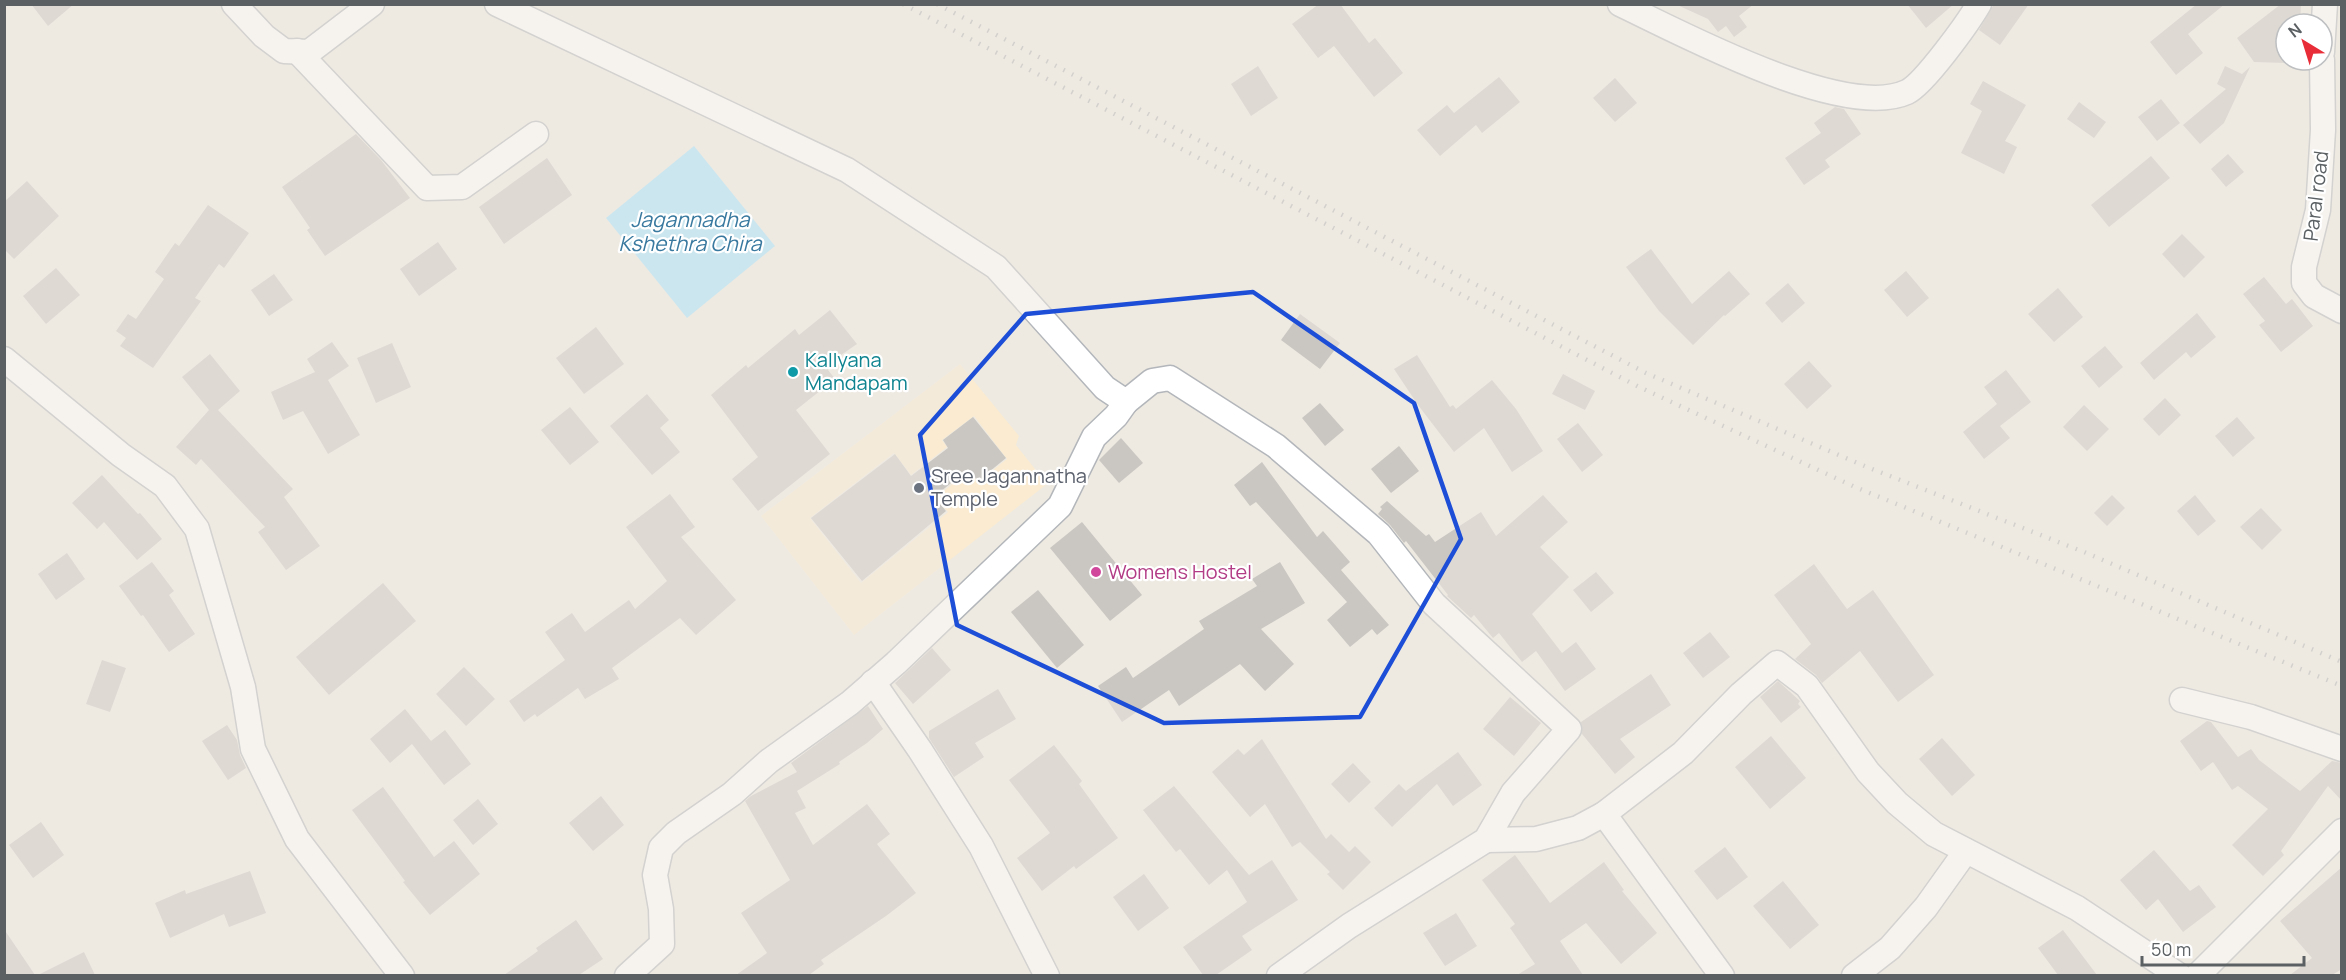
<svg xmlns="http://www.w3.org/2000/svg" width="2346" height="980" font-family="Manrope,sans-serif">
<style>
.sand{fill:#faebd1;fill-rule:evenodd}
.water{fill:#a1e3ff}
.building{fill:#cac7c2}
.lines{fill:none;stroke-linecap:round;stroke-linejoin:round}
.minor-casing{stroke:#b3b6ba;stroke-width:27}
.minor{stroke:#fff;stroke-width:24}
.rail{stroke:#b2b3b3;stroke-width:4.5;stroke-dasharray:1.5 8;stroke-linecap:butt}
.marked{fill:none;stroke:#1d4ed8;stroke-width:4.5;stroke-linejoin:round}
.culture-dot{fill:#0f9aa8;stroke:#fff;stroke-width:2}
.worship-dot{fill:#6b7280;stroke:#fff;stroke-width:2}
.hotel-dot{fill:#d1479c;stroke:#fff;stroke-width:2}
.labels{text-anchor:middle;stroke-width:4.5;stroke-linejoin:round;paint-order:stroke}
.street-label{font-size:20px;fill:#5b6063;stroke:#fff}
.culture-label{font-size:20px;fill:#0d838f;stroke:#fff;text-anchor:start}
.worship-label{font-size:20px;fill:#5b616d;stroke:#fff;text-anchor:start}
.hotel-label{font-size:20px;fill:#b23c85;stroke:#fff;text-anchor:start}
.water-label{font-size:21px;font-style:italic;fill:#39799f;stroke:#fff}
</style>
<rect width="100%" height="100%" fill="#eeeae2"/>
<path class="sand" d="M 960,364 L 1019,436 L 1016,445 L 1047,484 L 854,635 L 761,516 ZM 974,416 L 1007,459 L 978,482 L 969,471 L 936,497 L 948,512 L 861,583 L 810,518 L 894,453 L 911,475 L 947,447 L 942,440 Z"/>
<polygon class="water" points="694,146 775,246 687,318 606,218"/>
<g class="building">
<polygon points="31,4 74,4 48,26"/>
<polygon points="1319,4 1340,4 1369,43 1375,38 1403,73 1374,97 1334,46 1318,58 1292,24"/>
<polygon points="1675,4 1754,4 1739,16 1747,27 1734,37 1726,26 1718,32 1708,19"/>
<polygon points="1907,4 1954,4 1926,28"/>
<polygon points="1994,4 2029,4 2000,45 1979,30"/>
<polygon points="2197,4 2225,4 2188,34 2203,53 2176,75 2150,42"/>
<polygon points="2281,4 2301,4 2300,24 2286,24 2286,63 2254,62 2237,38"/>
<polygon points="1258,66 1278,98 1251,116 1231,84"/>
<polygon points="2225,66 2242,74 2250,67 2224,123 2200,144 2183,125 2226,89 2217,84"/>
<polygon points="1499,77 1520,102 1482,133 1476,125 1440,156 1417,130 1447,105 1454,113"/>
<polygon points="1615,78 1637,103 1615,122 1593,98"/>
<polygon points="1983,81 2026,105 2005,141 2017,147 2004,174 1961,153 1982,111 1970,104"/>
<polygon points="2161,99 2180,123 2157,141 2138,117"/>
<polygon points="2079,102 2106,122 2094,138 2067,119"/>
<polygon points="1835,107 1844,109 1861,134 1825,160 1830,167 1804,185 1785,158 1821,133 1814,123"/>
<polygon points="356,134 381,160 410,198 325,256 307,230 310,228 282,187"/>
<polygon points="2228,154 2244,172 2226,187 2211,169"/>
<polygon points="2151,156 2170,178 2109,227 2091,205"/>
<polygon points="547,158 572,195 504,244 479,207"/>
<polygon points="27,181 59,216 14,259 4,249 4,202"/>
<polygon points="208,205 249,233 224,268 219,264 195,298 201,301 153,368 120,346 126,338 116,331 128,314 136,319 164,279 155,272 175,243 179,246"/>
<polygon points="2182,234 2205,257 2184,278 2162,254"/>
<polygon points="438,242 457,269 419,296 400,269"/>
<polygon points="1651,249 1692,304 1729,271 1750,294 1725,316 1724,315 1693,345 1659,311 1626,267"/>
<polygon points="56,268 80,295 46,324 23,296"/>
<polygon points="1906,271 1929,298 1907,317 1884,290"/>
<polygon points="274,274 293,300 269,316 251,290"/>
<polygon points="2264,277 2286,304 2292,299 2313,326 2281,352 2259,325 2265,321 2243,294"/>
<polygon points="1788,283 1805,303 1782,323 1765,303"/>
<polygon points="2058,288 2083,317 2054,342 2028,314"/>
<polygon points="830,310 857,344 825,366 835,379 796,410 830,454 758,511 732,479 758,457 711,395 746,365 748,368 795,329 799,335"/>
<polygon points="2197,313 2216,337 2191,358 2186,352 2154,380 2140,363"/>
<polygon points="1300,314 1340,343 1320,369 1281,340"/>
<polygon points="596,327 624,364 584,394 556,358"/>
<polygon points="332,342 349,366 328,380 360,435 328,454 303,411 283,420 271,392 315,372 307,359"/>
<polygon points="392,343 411,387 376,403 357,358"/>
<polygon points="2105,346 2123,367 2099,388 2081,366"/>
<polygon points="210,354 240,391 218,410 293,489 284,497 320,546 286,570 258,532 265,527 201,459 196,465 176,447 209,410 182,377"/>
<polygon points="1417,355 1450,407 1453,405 1456,409 1492,380 1516,409 1543,451 1512,472 1484,428 1454,452 1418,405 1394,369"/>
<polygon points="1809,361 1832,386 1807,409 1784,384"/>
<polygon points="2006,370 2031,402 2000,426 2010,438 1984,459 1963,432 1997,404 1984,387"/>
<polygon points="1563,374 1595,391 1585,410 1552,394"/>
<polygon points="647,394 669,420 660,428 680,452 652,475 610,426"/>
<polygon points="2165,398 2181,415 2159,436 2143,419"/>
<polygon points="1320,403 1344,430 1325,446 1302,418"/>
<polygon points="2084,405 2109,429 2087,451 2063,427"/>
<polygon points="570,407 599,442 570,465 541,430"/>
<polygon points="973,417 1006,458 978,481 968,469 934,497 946,511 862,581 811,518 895,454 911,476 948,448 943,440"/>
<polygon points="2237,417 2255,438 2233,457 2215,436"/>
<polygon points="1578,423 1603,455 1582,472 1557,439"/>
<polygon points="1121,438 1143,463 1119,483 1099,460"/>
<polygon points="1399,446 1419,471 1391,493 1371,469"/>
<polygon points="1262,462 1317,537 1323,531 1350,562 1341,570 1389,625 1377,635 1372,629 1350,647 1327,620 1347,602 1256,502 1250,506 1234,485"/>
<polygon points="102,475 138,514 140,513 162,539 137,560 104,522 97,529 72,503"/>
<polygon points="670,494 695,527 681,537 736,600 696,635 680,618 612,668 619,679 585,699 578,688 537,717 535,714 524,722 509,701 565,660 545,632 572,613 585,632 629,600 635,609 667,581 626,527"/>
<polygon points="1543,495 1568,522 1540,547 1569,577 1532,614 1562,653 1576,642 1596,669 1565,691 1536,651 1522,662 1499,633 1493,638 1474,615 1471,618 1447,596 1448,595 1406,541 1404,543 1390,525 1378,514 1382,509 1380,507 1387,501 1426,536 1429,534 1435,542 1481,512 1496,536"/>
<polygon points="2112,495 2125,508 2107,526 2094,513"/>
<polygon points="2195,495 2216,521 2198,536 2177,511"/>
<polygon points="2261,508 2282,530 2262,550 2240,527"/>
<polygon points="1082,522 1142,595 1110,621 1050,548"/>
<polygon points="67,553 85,579 56,600 38,574"/>
<polygon points="152,562 174,591 169,595 195,634 169,652 143,615 141,616 119,586"/>
<polygon points="1280,562 1305,603 1261,629 1294,664 1265,691 1240,664 1179,706 1169,690 1122,722 1098,686 1126,667 1133,678 1204,629 1199,621 1257,586 1252,579"/>
<polygon points="1814,564 1847,609 1873,590 1934,675 1898,702 1860,651 1822,683 1816,675 1795,659 1811,644 1774,595"/>
<polygon points="1596,572 1614,593 1591,612 1573,590"/>
<polygon points="383,583 416,621 329,695 296,657"/>
<polygon points="1038,590 1084,645 1057,668 1011,612"/>
<polygon points="1710,632 1730,657 1703,678 1683,653"/>
<polygon points="932,648 951,670 913,704 895,683"/>
<polygon points="102,660 126,668 110,712 86,704"/>
<polygon points="464,667 495,699 466,726 436,694"/>
<polygon points="1651,674 1671,705 1620,739 1635,757 1615,774 1582,734 1581,722"/>
<polygon points="1778,681 1800,701 1798,704 1801,707 1781,723 1760,697"/>
<polygon points="998,689 1016,719 975,743 984,757 954,777 929,738 929,731"/>
<polygon points="1510,697 1541,723 1514,756 1483,729"/>
<polygon points="868,706 883,729 867,743 839,762 840,764 797,791 806,808 795,813 813,845 867,804 890,834 877,844 916,893 886,916 821,960 824,964 809,975 736,975 767,953 741,913 790,880 745,801 751,796 797,772 791,763"/>
<polygon points="405,709 431,741 445,730 471,764 444,785 412,744 390,763 370,739"/>
<polygon points="2207,721 2211,722 2238,757 2251,749 2259,760 2300,791 2332,761 2342,763 2342,801 2328,786 2281,851 2284,855 2263,876 2232,845 2268,809 2238,786 2232,790 2213,762 2201,771 2180,741"/>
<polygon points="227,725 237,740 240,755 246,768 228,780 202,741"/>
<polygon points="1771,736 1806,778 1770,809 1735,767"/>
<polygon points="1942,738 1975,775 1952,796 1919,759"/>
<polygon points="1262,739 1326,839 1331,834 1349,852 1355,846 1371,862 1343,890 1327,874 1330,872 1300,842 1292,847 1265,804 1250,817 1212,772 1238,749 1244,755"/>
<polygon points="1054,745 1082,781 1079,784 1118,838 1076,869 1074,866 1042,891 1017,858 1050,833 1009,780"/>
<polygon points="1458,752 1482,785 1453,806 1437,784 1392,827 1374,808 1399,784 1406,791"/>
<polygon points="1353,763 1371,782 1349,803 1331,784"/>
<polygon points="1174,786 1249,875 1272,860 1298,900 1242,936 1252,950 1216,975 1203,975 1183,947 1247,902 1227,870 1209,885 1180,849 1176,852 1143,810"/>
<polygon points="383,787 434,857 454,841 480,874 430,915 403,882 405,881 352,810"/>
<polygon points="601,796 624,825 593,851 569,823"/>
<polygon points="478,799 498,824 473,845 453,820"/>
<polygon points="41,822 64,855 33,878 9,845"/>
<polygon points="1725,847 1748,877 1717,900 1694,871"/>
<polygon points="2154,850 2190,891 2199,885 2216,907 2183,932 2158,899 2146,910 2120,880"/>
<polygon points="1515,855 1550,903 1604,862 1624,890 1622,891 1657,933 1621,964 1586,923 1560,941 1583,975 1517,975 1535,964 1510,928 1515,924 1482,880"/>
<polygon points="2342,867 2342,969 2332,975 2290,975 2312,958 2280,921"/>
<polygon points="250,871 266,913 229,927 224,914 170,938 155,903 185,890 186,894"/>
<polygon points="1144,874 1169,908 1138,931 1113,897"/>
<polygon points="1783,881 1819,925 1790,949 1753,906"/>
<polygon points="1456,913 1477,946 1445,966 1423,933"/>
<polygon points="576,920 603,959 579,975 504,975 538,951 536,948"/>
<polygon points="4,929 35,975 4,975"/>
<polygon points="2063,930 2097,975 2058,975 2038,948"/>
<polygon points="84,952 95,975 38,975"/>
</g>
<g class="lines">
<defs>
<g id="minor">
<polyline points="234,4 264,36 284,51 309,52 372,4"/>
<polyline points="497,4 847,170 996,267 1105,388 1126,402 1152,381 1170,378 1276,446 1379,534 1434,604 1569,729 1513,793 1486,840 1349,926 1279,976"/>
<path d="M 1620,4 C 1681,33 1844,121 1907,92 C 1924,84 1968,23 1979,4"/>
<polyline points="297,51 427,188 462,187 536,134"/>
<polyline points="2322,52 2325,4"/>
<polyline points="2322,60 2323,130 2318,210 2304,267 2304,283 2314,296 2342,311"/>
<polyline points="4,359 121,455 165,486 197,529 243,687 253,749 297,839 402,976"/>
<polyline points="873,682 920,750 981,846 1047,976"/>
<polyline points="2182,700 2251,717 2342,749"/>
<polyline points="1604,814 1722,976"/>
<polyline points="1486,840 1536,839 1578,828 1604,814 1683,753 1741,694 1777,663 1807,686 1868,772 1897,803 1934,834 2077,908 2180,976"/>
<polyline points="627,976 662,944 661,909 655,875 661,848 676,833 732,794 769,761 850,703 896,663 1060,506 1094,437 1116,416 1126,402"/>
<polyline points="1854,976 1890,948 1926,907 1966,851"/>
<polyline points="2197,976 2342,831"/>
</g>
</defs>
<use href="#minor" class="minor-casing"/>
<use href="#minor" class="minor"/>
<g class="rail">
<polyline points="903,4 1639,387 1855,487 2342,686"/>
<polyline points="937,4 1646,373 1867,467 2084,552 2342,662"/>
</g>
</g>
<path d="M0 0H2346V980H0ZM 1253,292 L 1414,403 L 1461,539 L 1360,717 L 1164,723 L 957,625 L 920,435 L 1026,314 Z" fill="#eeeae2" fill-opacity=".55" fill-rule="evenodd"/>
<path class="marked" d="M 1253,292 L 1414,403 L 1461,539 L 1360,717 L 1164,723 L 957,625 L 920,435 L 1026,314 Z"/>
<circle class="culture-dot" cx="793" cy="372" r="6"/>
<circle class="worship-dot" cx="919" cy="488" r="6"/>
<circle class="hotel-dot" cx="1096" cy="572" r="6"/>
<g class="labels">
<g class="street-label">
<text transform="translate(2316 196) rotate(-83)" y="7">Paral road</text>
</g>
<g class="culture-label">
<text x="805" y="367">Kallyana<tspan x="805" dy="23">Mandapam</tspan></text>
</g>
<g class="worship-label">
<text x="931" y="483">Sree Jagannatha<tspan x="931" dy="23">Temple</tspan></text>
</g>
<g class="hotel-label">
<text x="1108" y="579">Womens Hostel</text>
</g>
<g class="water-label">
<text x="690" y="227">Jagannadha<tspan x="690" dy="24">Kshethra Chira</tspan></text>
</g>
</g>
<rect width="2346" height="980" fill="none" stroke="#5b6063" stroke-width="12"/>
<g transform="translate(2304 42) rotate(322)"><circle r="28" fill="#ffffff" stroke="#bdbfc1" stroke-width="1.5"/>
<path d="M0-4.5L10 22L0 15L-10 22Z" fill="#e92d38"/>
<text y="-9" font-size="16" font-weight="bold" text-anchor="middle" fill="#5b6063">N</text>
</g>
<path d="M2142 956v9h162v-9" fill="none" stroke="#5b6063" stroke-width="3"/>
<text x="2151" y="956" font-size="18" fill="#5b6063" stroke="#ffffff" stroke-width="4.5" paint-order="stroke">50 m</text>
</svg>
